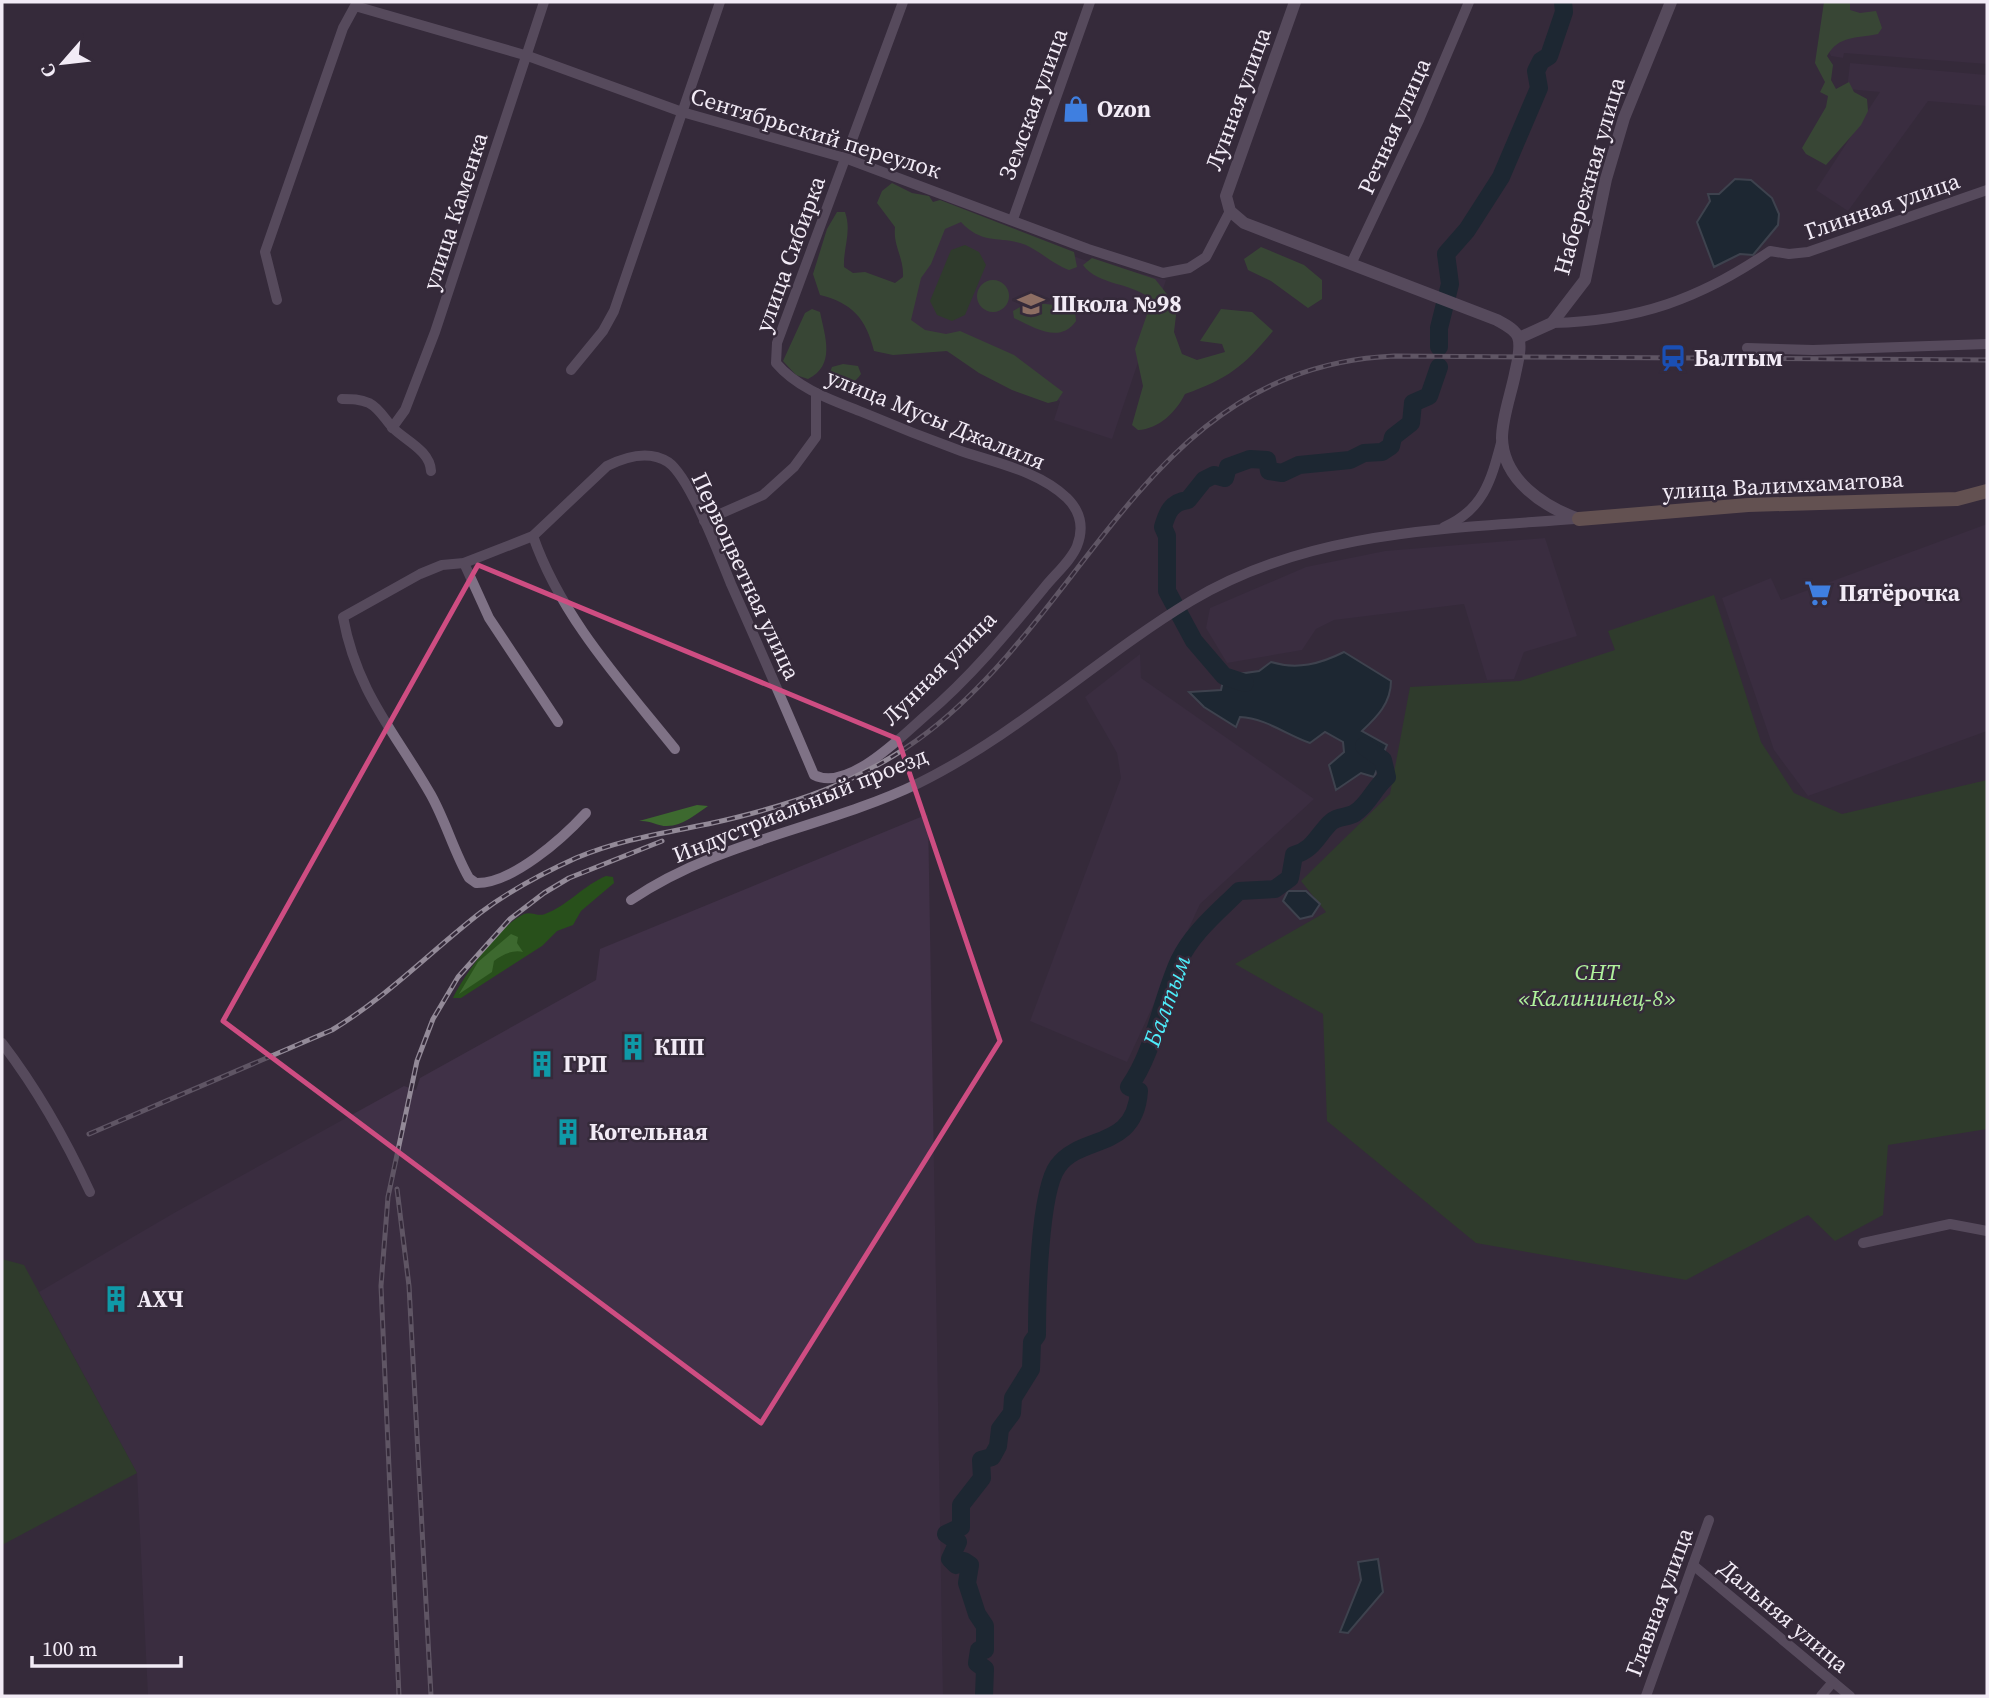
<svg xmlns="http://www.w3.org/2000/svg" width="1989" height="1698" font-family="'Source Serif 4',serif">
<style>
.built{fill:#403147}
.green{fill:#28501b}
.forest{fill:#3d692f}
.water{fill:#012428;stroke:#496066;stroke-width:2}
.lines{fill:none;stroke-linecap:round;stroke-linejoin:round}
.river{stroke:#012428;stroke-width:18}
.minor{stroke:#7f7286;stroke-width:10}
.tertiary{stroke:#7f7286;stroke-width:12}
.secondary{stroke:#9b806d;stroke-width:14}
.rail-casing{stroke:#938a98;stroke-width:5}
.rail{stroke:#352a3a;stroke-width:2.5;stroke-dasharray:8;stroke-linecap:butt}
.marked{fill:none;stroke:#ce4d82;stroke-width:5;stroke-linejoin:round}
.labels{text-anchor:middle;stroke-width:5;stroke-linejoin:round;paint-order:stroke}
.street-label{font-size:23px;fill:#f2ebf6;stroke:#352a3a}
.poi-label{font-size:23px;font-weight:bold;fill:#f2ebf6;stroke:#352a3a;text-anchor:start}
.park-label{font-size:23px;font-style:italic;fill:#aff19c;stroke:#352a3a}
.water-label{font-size:24px;font-style:italic;fill:#4eedfb;stroke:#352a3a}
</style>
<rect width="100%" height="100%" fill="#352a3a"/>
<g class="built">
<polygon points="1835,2 1987,2 1987,64 1844,53 1843,58 1831,56 1829,52"/>
<polygon points="1850,63 1987,75 1987,106 1928,101 1848,211 1816,190 1880,92 1847,89"/>
<polygon points="940,206 1084,260 1166,280 1112,439 1054,420 1060,401 895,329"/>
<polygon points="1987,524 1987,731 1808,796 1774,750 1722,598 1771,578 1781,600"/>
<polygon points="1545,538 1577,636 1524,652 1514,679 1487,680 1464,604 1334,620 1316,629 1302,650 1227,663 1206,628 1210,608 1306,567 1385,551"/>
<polygon points="1140,654 1141,678 1314,799 1200,904 1127,1062 1030,1021 1121,778 1117,753 1085,697"/>
<polygon points="928,814 943,1696 148,1696 137,1473 39,1292 174,1213 404,1086 416,1090 420,1078 596,980 600,949"/>
</g>
<g class="green">
<polygon points="965,245 979,252 986,265 965,315 952,321 937,315 930,301 951,250"/>
<polygon points="1714,595 1761,742 1794,793 1842,814 1987,780 1987,1129 1888,1145 1883,1215 1835,1241 1808,1215 1686,1280 1476,1243 1327,1121 1323,1014 1235,964 1326,912 1301,881 1390,794 1410,687 1520,681 1615,650 1608,631"/>
<path d="M 606,876 L 613,877 L 614,883 L 581,911 L 573,925 L 557,931 L 542,946 L 461,998 L 453,998 C 464,975 501,924 524,914 C 531,911 538,917 545,914 C 567,906 584,885 606,876 Z"/>
<polygon points="2,1259 24,1265 137,1473 2,1545"/>
</g>
<g class="forest">
<path d="M 1824,2 L 1850,2 L 1850,10 L 1860,13 L 1876,11 L 1882,28 L 1878,34 C 1855,39 1839,35 1827,56 L 1833,65 L 1831,80 L 1836,89 L 1849,82 L 1854,92 L 1867,99 L 1868,111 L 1861,125 L 1826,165 L 1806,154 L 1802,148 L 1826,107 L 1828,96 L 1820,92 L 1825,82 L 1815,63 Z"/>
<path d="M 892,183 L 912,193 L 929,196 L 933,202 L 940,200 L 1074,252 L 1077,267 L 1069,270 C 1053,264 1041,252 1026,245 C 1001,235 983,246 961,222 L 945,229 L 931,264 L 921,278 L 911,320 L 925,330 L 946,334 L 960,331 L 1014,355 L 1063,392 L 1057,401 L 1048,403 L 1012,390 L 979,373 L 947,351 L 893,355 L 874,351 C 866,318 852,303 820,295 L 813,274 L 827,229 L 837,212 L 845,212 C 852,232 843,248 844,267 L 853,273 L 865,272 L 895,283 L 903,277 C 904,257 893,247 895,227 L 877,203 L 882,191 Z"/>
<polygon points="1261,247 1304,265 1322,280 1322,299 1308,308 1271,281 1248,270 1244,259"/>
<path d="M 1092,258 L 1155,279 L 1177,307 L 1174,332 L 1182,354 L 1197,360 L 1225,352 L 1222,344 L 1200,341 L 1221,309 L 1252,312 L 1273,331 C 1243,367 1229,378 1185,394 C 1176,412 1159,429 1138,430 L 1132,425 L 1143,386 L 1135,349 L 1152,300 C 1133,282 1098,286 1083,265 Z"/>
<circle cx="993" cy="296" r="16"/>
<path d="M 1029,302 L 1063,306 L 1075,312 L 1076,321 C 1060,344 1035,328 1014,318 L 1013,311 Z"/>
<path d="M 812,309 L 820,312 C 825,337 836,365 808,379 L 796,375 L 783,361 L 805,313 Z"/>
<path d="M 843,364 L 858,366 L 861,374 C 853,386 844,386 831,383 L 829,375 L 832,367 Z"/>
<path d="M 697,805 L 708,806 C 696,814 683,826 667,826 C 657,826 650,820 639,821 Z"/>
<path d="M 511,934 L 518,937 L 517,943 L 523,952 C 514,949 501,955 494,961 L 492,972 L 459,994 L 478,962 Z"/>
</g>
<g class="water">
<polygon points="1735,179 1751,180 1772,198 1779,214 1778,225 1753,255 1740,254 1714,267 1697,222 1710,201 1708,194 1719,194"/>
<path d="M 1344,652 L 1391,681 C 1391,703 1377,717 1362,731 L 1387,745 L 1374,777 L 1361,773 L 1336,790 L 1329,765 L 1344,752 L 1343,742 L 1325,732 L 1310,743 C 1287,735 1265,718 1240,717 L 1236,727 L 1204,707 L 1189,692 L 1221,690 L 1224,676 L 1259,671 L 1271,662 C 1297,670 1320,664 1344,652 Z"/>
<polygon points="1288,891 1306,891 1320,904 1312,916 1300,919 1283,901"/>
<polygon points="1378,1559 1383,1592 1348,1633 1340,1632 1361,1580 1358,1562"/>
</g>
<g class="lines">
<g class="river">
<polyline points="1439,347 1439,328 1450,284 1446,254 1467,230 1501,177 1539,88 1536,71 1541,61 1549,56 1564,12 1563,2"/>
<path d="M 1245,683 L 1224,676 L 1194,641 L 1167,591 L 1167,536 L 1163,527 C 1167,513 1171,502 1188,500 L 1204,480 L 1214,475 L 1225,478 L 1228,467 L 1250,459 L 1267,460 L 1269,471 L 1282,473 L 1299,465 L 1350,460 L 1364,453 L 1382,452 L 1391,446 L 1393,437 L 1411,423 L 1413,403 L 1429,396 L 1439,367"/>
<path d="M 984,1696 L 985,1669 L 977,1663 L 979,1650 L 985,1650 L 985,1626 L 977,1614 L 967,1583 L 970,1565 L 964,1561 L 956,1565 L 950,1559 L 958,1542 L 946,1534 L 961,1527 L 961,1505 L 982,1478 L 981,1460 L 992,1457 L 998,1446 L 1000,1429 L 1012,1413 L 1013,1398 L 1031,1369 L 1032,1342 L 1037,1335 C 1037,1301 1039,1191 1058,1166 C 1081,1134 1135,1151 1139,1091 L 1129,1087 C 1155,1050 1160,1003 1179,961 C 1192,933 1217,913 1239,891 L 1275,889 L 1290,878 L 1294,855 C 1313,850 1317,836 1330,823 C 1336,816 1347,818 1355,813 C 1369,804 1374,788 1387,777 L 1383,760 L 1364,746"/>
</g>
<g class="minor">
<polyline points="1013,219 1090,2"/>
<polyline points="1351,264 1419,120 1469,2"/>
<polyline points="277,300 265,252 343,28 355,6 528,56 682,112 845,158 1088,249 1163,273 1189,268 1206,257 1230,211"/>
<path d="M 1552,323 C 1638,321 1700,299 1770,251 L 1789,254 L 1808,252 L 1987,190"/>
<polyline points="1747,348 1813,350 1987,344"/>
<polyline points="571,370 603,331 614,311 720,2"/>
<path d="M 342,399 C 352,399 360,399 369,403 C 379,408 384,418 392,427 C 404,440 430,450 431,471"/>
<polyline points="392,428 405,410 435,332 544,2"/>
<polyline points="704,521 763,495 794,467 816,437 816,393"/>
<path d="M 1444,527 C 1483,510 1491,481 1501,443"/>
<path d="M 533,536 C 561,617 622,683 675,749"/>
<polyline points="464,563 489,618 558,722"/>
<path d="M 586,813 C 563,838 512,884 476,883 L 469,878 C 454,852 446,822 431,795 C 395,732 357,693 343,617 L 420,574 L 442,565 L 464,563 L 533,536 L 607,466 C 625,457 649,450 668,462 C 690,477 720,557 731,584 C 759,647 787,711 814,775 C 848,792 901,737 925,716 C 970,678 1007,633 1044,588 C 1054,575 1071,561 1077,546 C 1084,528 1081,512 1067,498 C 1039,471 996,463 961,451 C 928,439 895,426 862,412 C 832,400 798,389 776,363 L 777,343 L 903,2"/>
<path d="M 631,900 C 717,841 826,828 919,783 C 1018,734 1097,658 1191,601 C 1307,531 1444,529 1575,519"/>
<path d="M 2,1043 C 38,1090 65,1138 90,1192"/>
<polyline points="1863,1243 1950,1224 1987,1231"/>
<polyline points="1693,1565 1850,1696"/>
<polyline points="1646,1696 1709,1520"/>
<polyline points="1821,1696 1833,1682"/>
</g>
<g class="tertiary">
<path d="M 1295,2 L 1226,196 L 1230,211 L 1244,223 L 1497,320 C 1504,324 1515,329 1518,337 C 1522,347 1517,364 1515,374 C 1511,394 1502,418 1502,438 C 1503,480 1544,507 1579,519"/>
<polyline points="1519,338 1552,323 1585,280 1606,179 1624,118 1671,2"/>
</g>
<polyline class="secondary" points="1579,519 1748,505 1957,499 1987,491"/>
<defs>
<g id="rail">
<path d="M 89,1134 L 332,1030 C 387,997 430,952 480,913 C 509,891 543,873 576,858 C 618,840 664,833 708,824 C 789,806 862,783 928,732 C 1094,603 1151,367 1394,356 L 1987,360"/>
<polyline points="397,1189 409,1286 431,1696"/>
<polyline points="399,1696 381,1286 388,1197 417,1061 433,1019 458,977 510,919 544,893 569,878 662,841"/>
</g>
</defs>
<use href="#rail" class="rail-casing"/>
<use href="#rail" class="rail"/>
</g>
<path d="M0 0H1989V1698H0ZM 478,565 L 898,739 L 1000,1041 L 761,1423 L 223,1021 Z" fill="#352a3a" fill-opacity=".55" fill-rule="evenodd"/>
<path class="marked" d="M 478,565 L 898,739 L 1000,1041 L 761,1423 L 223,1021 Z"/>
<defs>
<symbol id="shop-bare" viewBox="-9 -9 18 18"><path d="M-5-2.5h2.3a2.7 3.5 0 0 1 5.4 0H5L5.5 6h-11ZM-1.5-2.5h3a1.5 2.3 0 0 0-3 0Z" fill="#3f7fe0" stroke="#352a3a" stroke-width="2.5" paint-order="stroke"/></symbol>
<symbol id="school-bare" viewBox="-9 -9 18 18"><path d="M0-5L7-2L0 1L-7-2ZM-4 1L0 2.5L4 1V4Q0 6-4 4Z" fill="#8d6e63" stroke="#352a3a" stroke-width="2.5" paint-order="stroke"/></symbol>
<symbol id="station-bare" viewBox="-9 -9 18 18"><path d="M-3-6H3Q5-6 5-4V2Q5 4 3 4L4.5 6H3L1.5 4h-3L-3 6H-4.5L-3 4Q-5 4-5 2V-4Q-5-6-3-6ZM-3.5-4v3h7v-3ZM-3.5 1v1.5H-2V1ZM2 1v1.5H3.5V1Z" fill="#1a4fb4" stroke="#352a3a" stroke-width="2.5" paint-order="stroke"/></symbol>
<symbol id="supermarket-bare" viewBox="-9 -9 18 18"><path d="M-6-5.5h2.5l.6 2H6L4.5 2H-2.5L-4.4-4H-6ZM-1.5 3.2a1.3 1.3 0 1 0 .1 0ZM3 3.2a1.3 1.3 0 1 0 .1 0Z" fill="#3f7fe0" stroke="#352a3a" stroke-width="2.5" paint-order="stroke"/></symbol>
<symbol id="building-bare" viewBox="-9 -9 18 18"><path d="M-4-6H4V6H1V3H-1V6H-4ZM-2.5-4.3h1.7v1.8h-1.7ZM.8-4.3h1.7v1.8H.8ZM-2.5-1h1.7V.8h-1.7ZM.8-1h1.7V.8H.8Z" fill="#0f9aa8" stroke="#352a3a" stroke-width="2.5" paint-order="stroke"/></symbol>
</defs>
<g fill-rule="evenodd">
<use href="#shop-bare" x="1057" y="90" width="38" height="38"/>
<use href="#school-bare" x="1012" y="285" width="38" height="38"/>
<use href="#station-bare" x="1654" y="339" width="38" height="38"/>
<use href="#supermarket-bare" x="1799" y="574" width="38" height="38"/>
<use href="#building-bare" x="614" y="1028" width="38" height="38"/>
<use href="#building-bare" x="523" y="1045" width="38" height="38"/>
<use href="#building-bare" x="549" y="1113" width="38" height="38"/>
<use href="#building-bare" x="97" y="1280" width="38" height="38"/>
</g>
<g class="labels">
<g class="street-label">
<text transform="translate(1238 99) rotate(-70)" y="8">Лунная улица</text>
<text transform="translate(1033 104) rotate(-70)" y="8">Земская улица</text>
<text transform="translate(1394 126) rotate(-66)" y="8">Речная улица</text>
<text transform="translate(816 133) rotate(17)" y="8">Сентябрьский переулок</text>
<text transform="translate(1589 176) rotate(-74)" y="8">Набережная улица</text>
<text transform="translate(1882 206) rotate(-19)" y="8">Глинная улица</text>
<text transform="translate(455 211) rotate(-72)" y="8">улица Каменка</text>
<text transform="translate(790 254) rotate(-70)" y="8">улица Сибирка</text>
<text transform="translate(936 419) rotate(22)" y="8">улица Мусы Джалиля</text>
<text transform="translate(1783 485) rotate(-3)" y="8">улица Валимхаматова</text>
<text transform="translate(746 576) rotate(65)" y="8">Первоцветная улица</text>
<text transform="translate(939 668) rotate(-45)" y="8">Лунная улица</text>
<text transform="translate(800 805) rotate(-22)" y="8">Индустриальный проезд</text>
<text transform="translate(1659 1602) rotate(-70)" y="8">Главная улица</text>
<text transform="translate(1784 1616) rotate(40)" y="8">Дальняя улица</text>
</g>
<g class="poi-label">
<text x="1097" y="117">Ozon</text>
<text x="1052" y="312">Школа №98</text>
<text x="1694" y="366">Балтым</text>
<text x="1839" y="601">Пятёрочка</text>
<text x="654" y="1055">КПП</text>
<text x="563" y="1072">ГРП</text>
<text x="589" y="1140">Котельная</text>
<text x="137" y="1307">АХЧ</text>
</g>
<g class="park-label">
<text x="1597" y="980">СНТ<tspan x="1597" dy="26">«Калининец-8»</tspan></text>
</g>
<g class="water-label">
<text transform="translate(1167 1001) rotate(-70)" y="8">Балтым</text>
</g>
</g>
<rect width="1989" height="1698" fill="none" stroke="#f2ebf6" stroke-width="7"/>
<g transform="translate(63 63) rotate(242)" stroke="#352a3a" stroke-width="5" paint-order="stroke">
<path d="M0-5L12 26L0 18L-12 26Z" fill="#f2ebf6"/>
<text y="-10" font-size="19" font-weight="bold" text-anchor="middle" fill="#f2ebf6">С</text>
</g>
<path d="M32 1656v10h149v-10" fill="none" stroke="#f2ebf6" stroke-width="3.5"/>
<text x="42" y="1656" font-size="21" fill="#f2ebf6" stroke="#352a3a" stroke-width="5" paint-order="stroke">100 m</text>
</svg>
